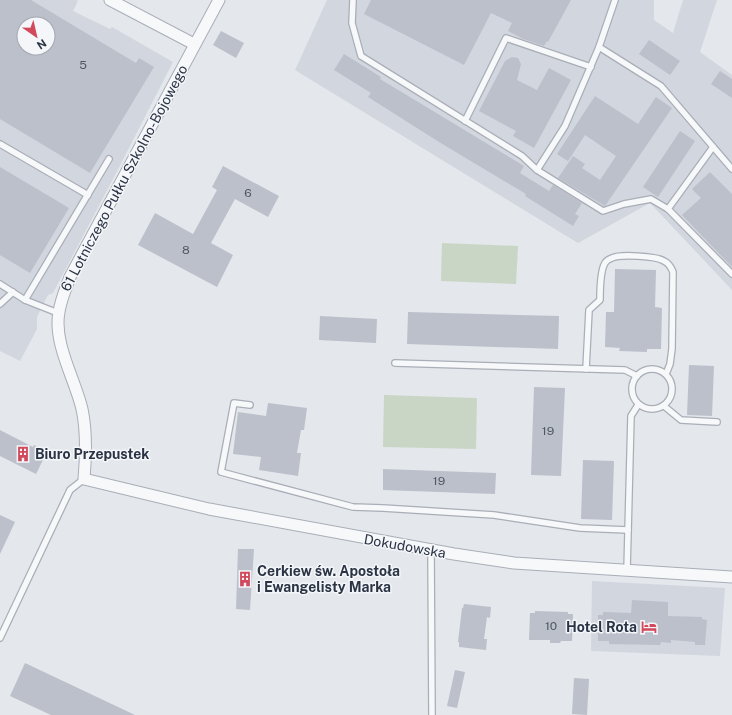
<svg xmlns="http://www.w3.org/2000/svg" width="732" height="715" font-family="'Public Sans',sans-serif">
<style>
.built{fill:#d2d6de;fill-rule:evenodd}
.green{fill:#c9d6c5}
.building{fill:#bbc0ca;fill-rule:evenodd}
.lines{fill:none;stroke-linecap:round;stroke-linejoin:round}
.lane-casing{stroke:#a9aeb7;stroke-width:8}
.street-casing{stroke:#a9aeb7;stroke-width:13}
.lane{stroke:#f7f8fa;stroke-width:5.5}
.street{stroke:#f7f8fa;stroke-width:11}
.labels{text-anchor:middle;stroke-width:3;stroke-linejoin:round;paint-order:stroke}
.number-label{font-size:12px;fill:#4f5766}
.street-label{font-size:14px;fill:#2b3445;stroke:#f4f6f9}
.poi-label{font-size:14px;font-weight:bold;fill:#2b3445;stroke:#f4f6f9;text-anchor:start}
</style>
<rect width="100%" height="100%" fill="#e4e7ec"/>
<g class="built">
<path d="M 0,0 L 76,0 L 78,1 L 73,11 L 110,29 L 112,27 L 173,62 L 113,179 L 53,293 L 48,295 L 37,317 L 37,329 L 20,361 L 0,351 ZM 24,24 L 48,24 L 48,48 L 24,48 Z"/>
<polygon points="327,0 654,0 654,20 673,33 683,0 717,0 700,52 732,75 732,290 650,203 578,243 295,70"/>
<polygon points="592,581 725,588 720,656 591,651"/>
</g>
<g class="green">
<polygon points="442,243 518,246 516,284 441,281"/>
<polygon points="384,395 477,398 476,449 383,447"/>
</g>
<g class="building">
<path d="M 0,0 L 31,0 L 136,63 L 139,58 L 154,67 L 90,173 L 0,119 ZM 24,24 L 48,24 L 48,48 L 24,48 Z"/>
<polygon points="371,0 571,0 548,42 547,41 544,46 523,39 508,31 512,23 491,13 464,65 364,14"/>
<polygon points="221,31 244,43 236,58 213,45"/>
<polygon points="649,40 680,61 670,75 639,54"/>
<polygon points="344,54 381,77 380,79 524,166 520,173 549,191 553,185 582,203 575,214 579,216 573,226 525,196 526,194 439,142 368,97 371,93 334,70"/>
<polygon points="512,57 518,58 521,64 517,80 537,90 549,68 571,80 534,148 513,136 516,131 479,111 505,61"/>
<polygon points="720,71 732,79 732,98 711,84"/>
<polygon points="595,96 638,124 656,97 672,108 605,206 558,178 573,156 585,164 582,168 600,180 616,156 585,135 568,161 557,154"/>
<polygon points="680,131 695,141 658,197 643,187"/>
<polygon points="223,166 279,196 268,217 235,199 211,243 233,255 217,287 138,245 155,213 193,234 217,190 212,187"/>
<polygon points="0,167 69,208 30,273 0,255"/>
<polygon points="710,172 732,194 732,267 682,215 701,198 692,189"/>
<polygon points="615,269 656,270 655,307 662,308 661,349 647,349 647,352 619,351 620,348 605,347 606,312 614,312"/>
<polygon points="408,312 559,316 558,349 407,344"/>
<polygon points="320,316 377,319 376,343 319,340"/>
<polygon points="689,365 714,366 712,416 687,415"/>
<polygon points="534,387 565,388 561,476 531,475"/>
<polygon points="268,403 307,408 304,430 301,430 297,453 301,453 298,476 259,470 261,457 233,454 238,412 266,416"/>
<polygon points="0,430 33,447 34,445 47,452 36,474 0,456"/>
<polygon points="583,460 614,461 612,520 581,519"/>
<polygon points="383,469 496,473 495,494 383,490"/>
<polygon points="0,515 15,522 0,554"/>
<polygon points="238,549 254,549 250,610 236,609"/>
<polygon points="632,600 668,602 668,616 702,617 702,619 707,620 705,645 695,645 695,642 671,640 671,643 661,642 660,645 609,644 609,641 598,641 598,615 603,615 603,612 631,613"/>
<polygon points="464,604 491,607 490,618 487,617 484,639 487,639 486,650 459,647 459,642 458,642 462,608 463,608"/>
<polygon points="535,611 568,612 568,614 573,614 572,641 561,641 560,643 550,643 550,640 529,640 530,613 535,613"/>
<polygon points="25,663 135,715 51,715 10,696"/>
<polygon points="455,670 465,672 457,708 447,706"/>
<polygon points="574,678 589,679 587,715 572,714"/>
</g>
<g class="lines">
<defs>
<g id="lane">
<polyline points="353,0 352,23 361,56 522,156 537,170 603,211 624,204 651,199 668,209 732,274"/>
<polyline points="615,0 599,47 661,86 732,169"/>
<polyline points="465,121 506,38 591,67"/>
<polyline points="0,144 88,195"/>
<polyline points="537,170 565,126 599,47"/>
<polyline points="668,209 713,147"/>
<polyline points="0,284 25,300 58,313"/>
<polyline points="25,300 109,159"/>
<polyline points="0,304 13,292"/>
<polyline points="395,363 625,370 637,376"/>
<circle cx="652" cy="389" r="20"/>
<path d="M 586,369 L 589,310 L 600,300 C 600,290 600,271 605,263 C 606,261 609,259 612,258 C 620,254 656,256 664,261 C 669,263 671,267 673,272 L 672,349 L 670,364 L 666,374"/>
<polyline points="250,405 234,403 221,472 353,507 383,508 494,515 580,528 628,530"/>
<polyline points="664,406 681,420 717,422"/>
<polyline points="431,551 432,715"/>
<polyline points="627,571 631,416 638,405"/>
<polyline points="0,638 70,490 84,479"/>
</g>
<g id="street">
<polyline points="110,0 194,44"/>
<path d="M 219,0 L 70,277 C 66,288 61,299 59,312 C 53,343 75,379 82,409 C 87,432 86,456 84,479 L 209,509 L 454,554 L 514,563 L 732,577"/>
</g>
</defs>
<use href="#lane" class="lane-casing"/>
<use href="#street" class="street-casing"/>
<use href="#lane" class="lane"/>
<use href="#street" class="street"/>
</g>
<defs>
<symbol id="building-bare" viewBox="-9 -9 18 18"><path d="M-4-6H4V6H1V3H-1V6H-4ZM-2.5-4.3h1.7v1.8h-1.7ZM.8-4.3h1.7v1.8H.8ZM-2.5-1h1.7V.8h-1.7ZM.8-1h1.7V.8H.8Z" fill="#d1495b" stroke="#f4f6f9" stroke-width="2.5" paint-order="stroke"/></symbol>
<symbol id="hotel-bare" viewBox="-9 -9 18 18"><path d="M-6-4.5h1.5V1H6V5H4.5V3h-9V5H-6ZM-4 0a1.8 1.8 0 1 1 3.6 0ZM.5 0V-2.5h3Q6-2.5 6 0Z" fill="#d1495b" stroke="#f4f6f9" stroke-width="2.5" paint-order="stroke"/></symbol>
</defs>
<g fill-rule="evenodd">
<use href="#building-bare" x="12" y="443" width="22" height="22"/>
<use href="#building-bare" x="234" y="568" width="22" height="22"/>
<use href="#hotel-bare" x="638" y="616" width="22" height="22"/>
</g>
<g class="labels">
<g class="number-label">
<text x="83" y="69">5</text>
<text x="248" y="197">6</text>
<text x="186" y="254">8</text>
<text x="548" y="435">19</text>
<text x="439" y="485">19</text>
<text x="551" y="630">10</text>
</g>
<g class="street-label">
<text transform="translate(124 178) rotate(-62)" y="5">61 Lotniczego Pułku Szkolno-Bojowego</text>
<text transform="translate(405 546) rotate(10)" y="5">Dokudowska</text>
</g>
<g class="poi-label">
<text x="35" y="459">Biuro Przepustek</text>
<text x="257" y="576">Cerkiew św. Apostoła<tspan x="257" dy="16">i Ewangelisty Marka</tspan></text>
<text x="637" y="632" text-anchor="end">Hotel Rota</text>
</g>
</g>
<g transform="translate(36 36) rotate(146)"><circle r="19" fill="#f4f6f9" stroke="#a4a8b1"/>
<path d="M0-3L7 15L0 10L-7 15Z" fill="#d1495b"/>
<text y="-6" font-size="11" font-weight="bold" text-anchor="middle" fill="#2b3445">N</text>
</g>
</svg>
